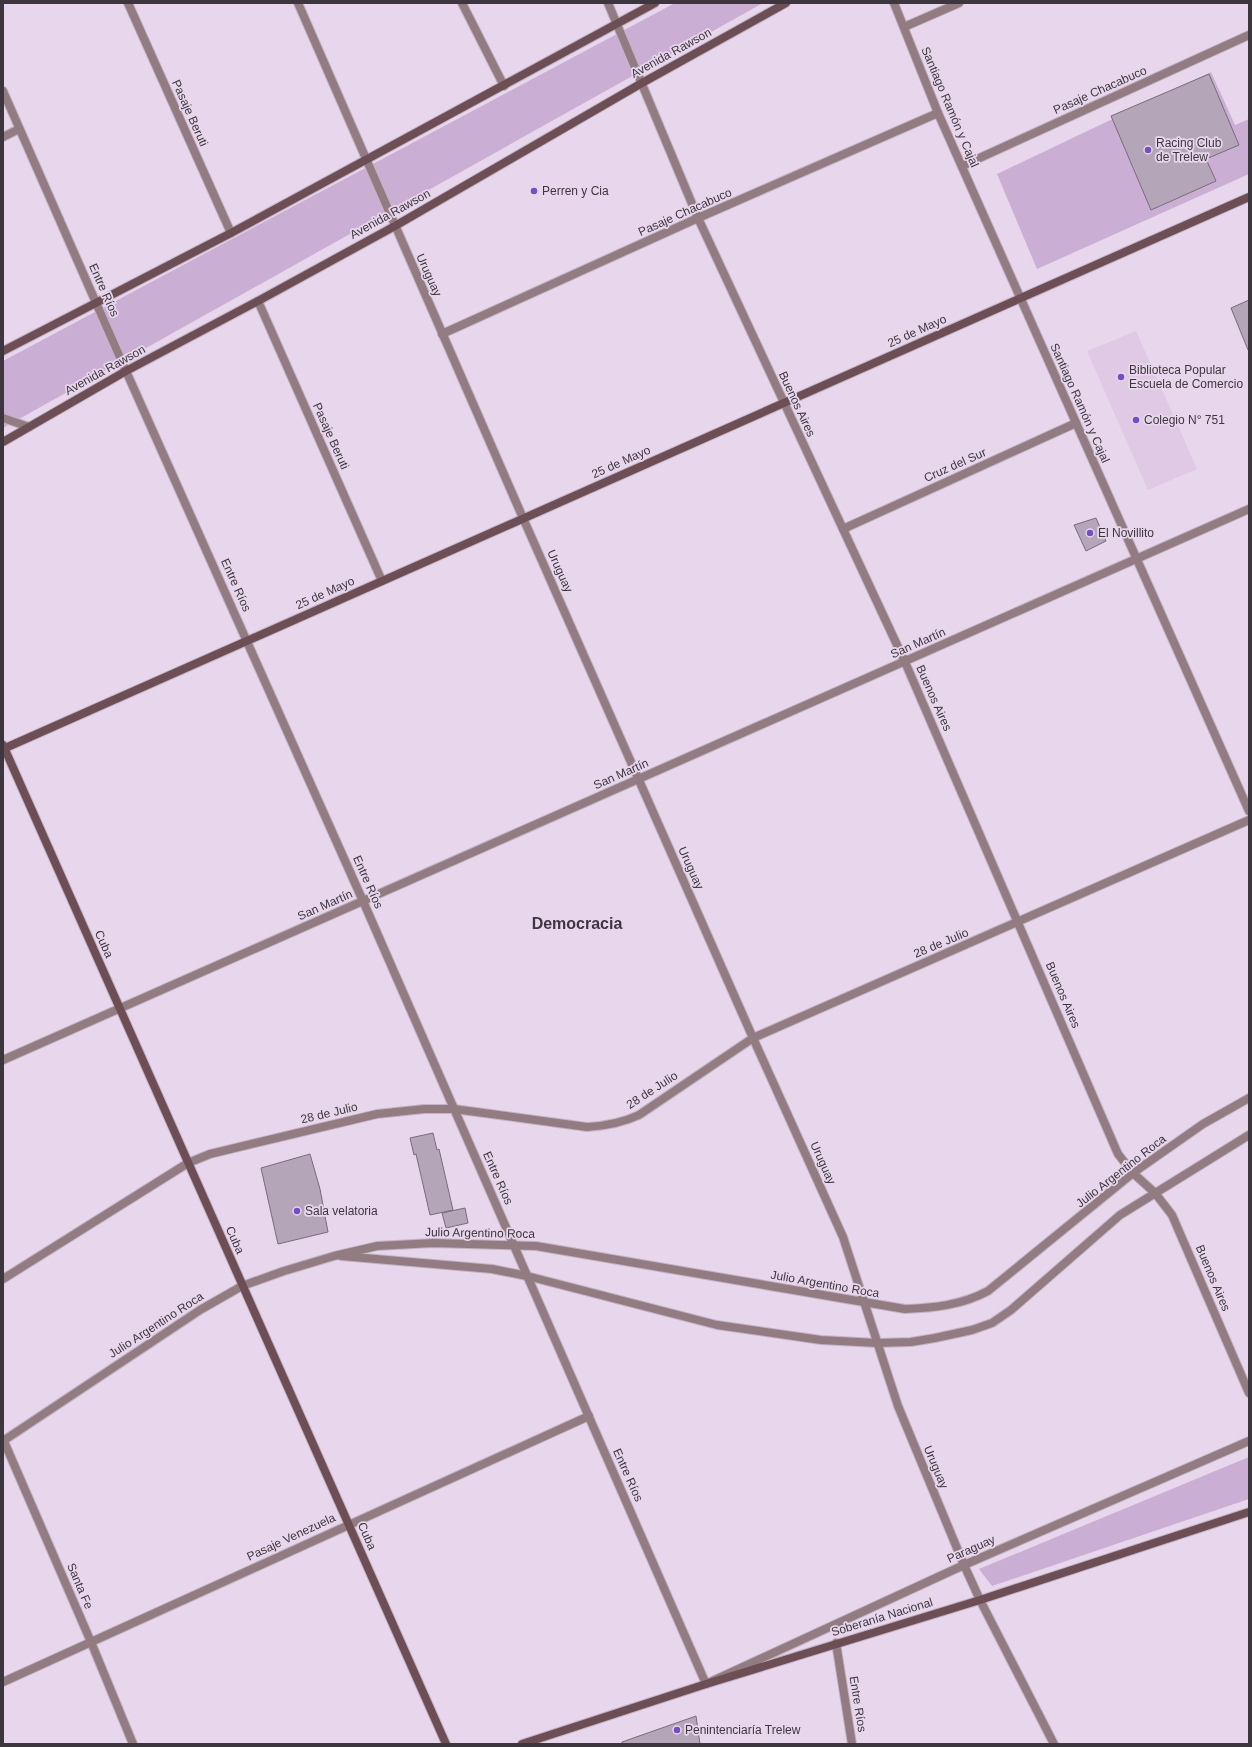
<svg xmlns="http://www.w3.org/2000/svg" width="1252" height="1747" viewBox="0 0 1252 1747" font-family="Arial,sans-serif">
<rect width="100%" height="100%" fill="#e8d7ec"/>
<path fill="#dfc9e4" d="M1136 331 1197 469 1148 490 1087 351Z"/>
<g fill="#cbaed3">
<path d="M675 3H763L3 428V361Z"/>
<path d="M1211 72 1235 125 1249 119V174L1037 269 997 174Z"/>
<path d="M1249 1457V1499L992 1586 979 1569Z"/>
</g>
<g fill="#b5a5b9" stroke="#796b7d">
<path d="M1209 74 1239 145 1206 159 1216 181 1151 210 1111 116Z"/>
<path d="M1249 300V350H1248L1231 308Z"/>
<path d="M1096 518 1106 541 1086 551 1074 525Z"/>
<path d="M433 1133 437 1150 439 1149 453 1210 430 1215 416 1154 414 1155 410 1138Z"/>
<path d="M310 1154 320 1189 328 1232 278 1244 261 1168Z"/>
<path d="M465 1208 468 1223 446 1228 442 1213Z"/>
<path d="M696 1716 700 1744H622V1742Z"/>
</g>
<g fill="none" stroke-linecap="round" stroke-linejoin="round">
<g stroke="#c2b4c6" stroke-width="10">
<g id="lane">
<path d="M258 301 382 581"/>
<path d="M3 418 29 427"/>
</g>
</g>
<g stroke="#c2b4c6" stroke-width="10">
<g id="street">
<path d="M128 3 231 233"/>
<path d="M298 3 523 518 753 1038 843 1237 898 1406 964 1565 980 1600 1054 1744"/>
<path d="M462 3 504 86"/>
<path d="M608 3 698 218 905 662 1118 1154 1133 1173 1155 1193 1172 1215 1249 1393"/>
<path d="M894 3 938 113 1249 811"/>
<path d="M904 27 959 3"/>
<path d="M3 91 126 371 363 901 706 1684 964 1565 1249 1441"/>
<path d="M3 137 19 129"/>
<path d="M962 166 1249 35"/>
<path d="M442 334 698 218 938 113"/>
<path d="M843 529 1076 423"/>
<path d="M3 1060 1249 509"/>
<path d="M341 1256 492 1269 527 1276 717 1325 821 1340 877 1343 911 1342 935 1338 972 1330 992 1323 1011 1310 1120 1215 1249 1135"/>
<path d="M3 1279 188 1163 210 1154 377 1114 424 1109H454L587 1127C606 1126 622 1123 639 1115L753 1038 1249 820"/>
<path d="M3 1439 91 1642 133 1744"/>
<path d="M3 1441 200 1310 242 1286 284 1271 334 1256 377 1246 433 1243 536 1246 905 1309C934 1308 962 1305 988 1291L1133 1173 1203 1124 1249 1098"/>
<path d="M836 1643 852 1744"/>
<path d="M3 1682 589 1416"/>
</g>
</g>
<g stroke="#c2b4c6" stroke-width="10">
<g id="secondary">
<path d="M3 351 231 233 655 3"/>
<path d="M3 442 126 371 258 301 395 226 642 83 786 3"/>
<path d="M3 745 446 1744"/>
<path d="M3 749 1249 197"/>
<path d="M522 1744 706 1684 980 1600 1249 1512"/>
</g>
</g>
<use href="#lane" stroke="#937c81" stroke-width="8"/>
<use href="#street" stroke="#937c81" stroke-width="8"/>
<use href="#secondary" stroke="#6e4e55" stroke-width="8"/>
</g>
<g fill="#754dc6" stroke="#e8d7ec" stroke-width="1.5">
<circle cx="1148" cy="150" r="4"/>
<circle cx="534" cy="191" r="4"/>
<circle cx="1121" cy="377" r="4"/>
<circle cx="1136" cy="420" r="4"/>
<circle cx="1090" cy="533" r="4"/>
<circle cx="297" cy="1211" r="4"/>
<circle cx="677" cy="1730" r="4"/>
</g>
<g text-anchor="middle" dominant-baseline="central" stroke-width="3.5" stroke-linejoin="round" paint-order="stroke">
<g font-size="12" fill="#3d363e" stroke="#e8d7ec">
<text transform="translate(671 53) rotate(-29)">Avenida Rawson</text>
<text transform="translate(1100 90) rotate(-24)">Pasaje Chacabuco</text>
<text transform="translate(950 107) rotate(67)">Santiago Ramón y Cajal</text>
<text transform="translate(190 113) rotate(66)">Pasaje Beruti</text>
<text transform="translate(685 212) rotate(-24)">Pasaje Chacabuco</text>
<text transform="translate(390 214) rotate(-29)">Avenida Rawson</text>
<text transform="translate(429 275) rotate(66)">Uruguay</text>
<text transform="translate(104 290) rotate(66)">Entre Ríos</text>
<text transform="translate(917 331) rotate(-24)">25 de Mayo</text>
<text transform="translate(105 370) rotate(-29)">Avenida Rawson</text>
<text transform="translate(1080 403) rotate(66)">Santiago Ramón y Cajal</text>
<text transform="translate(797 404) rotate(65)">Buenos Aires</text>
<text transform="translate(331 436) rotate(66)">Pasaje Beruti</text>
<text transform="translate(621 462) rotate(-24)">25 de Mayo</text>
<text transform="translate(955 465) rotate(-24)">Cruz del Sur</text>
<text transform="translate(560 571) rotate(66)">Uruguay</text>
<text transform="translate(236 585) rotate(66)">Entre Ríos</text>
<text transform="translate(325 593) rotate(-24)">25 de Mayo</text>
<text transform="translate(918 643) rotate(-24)">San Martín</text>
<text transform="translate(934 698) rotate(66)">Buenos Aires</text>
<text transform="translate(621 774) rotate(-24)">San Martín</text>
<text transform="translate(691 868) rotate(66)">Uruguay</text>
<text transform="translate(368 882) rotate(66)">Entre Ríos</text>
<text transform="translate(325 905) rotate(-24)">San Martín</text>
<text transform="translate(941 943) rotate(-23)">28 de Julio</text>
<text transform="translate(104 944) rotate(66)">Cuba</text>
<text transform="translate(1063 995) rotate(67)">Buenos Aires</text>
<text transform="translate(652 1090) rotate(-33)">28 de Julio</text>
<text transform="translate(329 1113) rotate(-13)">28 de Julio</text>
<text transform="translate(823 1163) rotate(66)">Uruguay</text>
<text transform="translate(1121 1171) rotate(-38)">Julio Argentino Roca</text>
<text transform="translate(498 1178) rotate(66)">Entre Ríos</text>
<text transform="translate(480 1233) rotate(1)">Julio Argentino Roca</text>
<text transform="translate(235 1240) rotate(66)">Cuba</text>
<text transform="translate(1213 1278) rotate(67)">Buenos Aires</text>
<text transform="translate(825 1284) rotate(10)">Julio Argentino Roca</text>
<text transform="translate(156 1325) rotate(-33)">Julio Argentino Roca</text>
<text transform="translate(936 1467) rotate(67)">Uruguay</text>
<text transform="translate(628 1475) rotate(66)">Entre Ríos</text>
<text transform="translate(367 1536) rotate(66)">Cuba</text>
<text transform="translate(291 1537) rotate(-25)">Pasaje Venezuela</text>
<text transform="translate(971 1549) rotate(-24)">Paraguay</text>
<text transform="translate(80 1586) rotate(67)">Santa Fe</text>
<text transform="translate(882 1617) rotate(-17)">Soberanía Nacional</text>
<text transform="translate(858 1704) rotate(81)">Entre Ríos</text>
</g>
<g font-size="12" fill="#3d363e" stroke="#e8d7ec" text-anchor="start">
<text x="1156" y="143">Racing Club<tspan x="1156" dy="14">de Trelew</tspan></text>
<text x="542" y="191">Perren y Cia</text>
<text x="1129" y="370">Biblioteca Popular<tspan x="1129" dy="14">Escuela de Comercio</tspan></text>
<text x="1144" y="420">Colegio N° 751</text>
<text x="1098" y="533">El Novillito</text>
<text x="305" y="1211">Sala velatoria</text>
<text x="685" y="1730">Penintenciaría Trelew</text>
</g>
<g font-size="16" font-weight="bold" fill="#3d363e" stroke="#e8d7ec">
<text x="577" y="923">Democracia</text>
</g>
</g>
<rect width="1252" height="1747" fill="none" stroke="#3d363e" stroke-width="8"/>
</svg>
